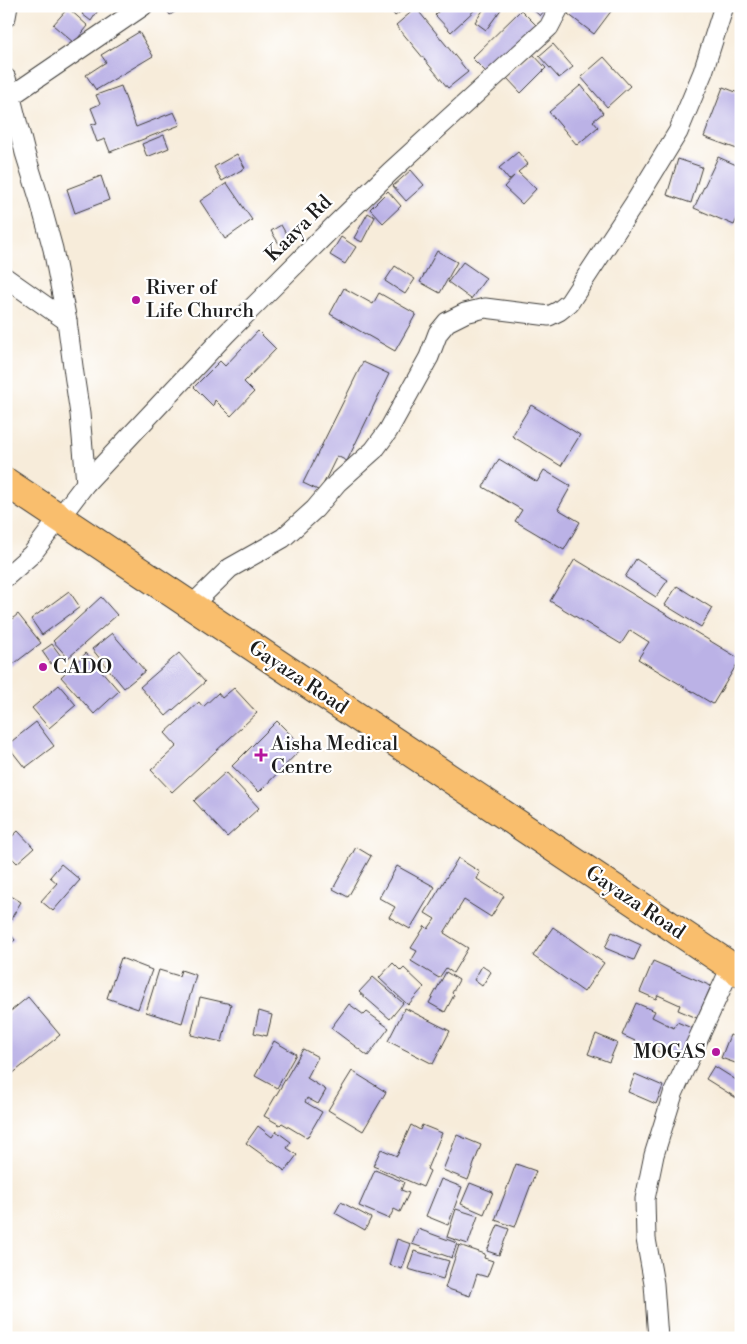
<svg xmlns="http://www.w3.org/2000/svg" width="747" height="1344" viewBox="0 0 747 1344" font-family="'Libre Bodoni',serif">
<rect width="100%" height="100%" fill="#fff"/>
<filter id="ink" filterUnits="userSpaceOnUse"><feTurbulence type="fractalNoise" baseFrequency=".02" numOctaves="2"/><feDisplacementMap in="SourceGraphic" scale="10" xChannelSelector="R" yChannelSelector="G"/><feConvolveMatrix kernelMatrix="1 2 1 2 8 2 1 2 1" color-interpolation-filters="sRGB"/></filter>
<filter id="wash" filterUnits="userSpaceOnUse"><feTurbulence type="fractalNoise" baseFrequency=".0096" numOctaves="4" result="noise"/><feDisplacementMap in="SourceGraphic" scale="20" xChannelSelector="R" yChannelSelector="G"/><feGaussianBlur stdDeviation="1.12" result="paint"/><feColorMatrix in="noise" values="0 0 0 0 0 0 0 0 0 0 0 0 0 0 0 0 0 1.4 0 .05"/><feComposite in="paint" operator="in"/></filter>
<g filter="url(#wash)">
<rect width="100%" height="100%" fill="#f7ecda"/>
<g id="blocks">
<g fill="#bbb2e6">
<path d="M87 6H101L91 21 82 14Z"/>
<path d="M164 6H180L181 8 170 15Z"/>
<path d="M388 6H408L395 16Z"/>
<path d="M444 6H479L451 32 435 15Z"/>
<path d="M486 6H500L502 8 486 30 475 22Z"/>
<path d="M529 6H548L540 16Z"/>
<path d="M573 6H615L594 34 568 14Z"/>
<path d="M68 8 88 26 74 43 53 25Z"/>
<path d="M416 8 468 72 448 88 396 25Z"/>
<path d="M521 10 538 27 490 76 472 58Z"/>
<path d="M139 32 153 56 96 90 86 75 106 62 101 55Z"/>
<path d="M553 44 573 67 559 78 539 56Z"/>
<path d="M532 53 546 68 521 93 507 78Z"/>
<path d="M604 57 630 86 607 107 581 77Z"/>
<path d="M581 85 603 113 593 121 598 127 577 145 549 112Z"/>
<path d="M121 86 136 127 174 112 180 125 110 152 105 139 97 142 91 125 97 123 91 108 100 104 96 95Z"/>
<path d="M723 87 741 94V138L737 149 704 137Z"/>
<path d="M164 135 169 148 147 157 142 144Z"/>
<path d="M518 152 528 164 518 172 536 189 522 204 504 187 514 176 509 180 499 168Z"/>
<path d="M237 154 245 168 222 181 214 167Z"/>
<path d="M718 157 741 167V210L734 225 694 208Z"/>
<path d="M678 159 702 167 691 203 667 195Z"/>
<path d="M411 170 424 185 406 201 393 186Z"/>
<path d="M101 176 109 200 75 213 67 189Z"/>
<path d="M227 183 252 220 225 239 200 201Z"/>
<path d="M388 191 401 206 383 223 370 209Z"/>
<path d="M368 213 375 217 362 242 354 238Z"/>
<path d="M281 225 292 244 283 250 271 231Z"/>
<path d="M341 237 356 247 345 264 330 255Z"/>
<path d="M437 251 457 262 440 293 420 282Z"/>
<path d="M463 262 486 278 471 299 448 282Z"/>
<path d="M395 266 415 279 405 294 385 281Z"/>
<path d="M344 288 373 304 379 293 416 314 395 351 330 314Z"/>
<path d="M258 331 276 349 244 382 254 392 231 416 215 400 213 406 194 387 220 361 225 366Z"/>
<path d="M363 362 389 374 347 461 337 456 320 491 303 483Z"/>
<path d="M531 405 580 435 561 466 512 436Z"/>
<path d="M499 459 537 482 544 470 571 486 558 509 580 522 564 550 515 521 522 510 483 487Z"/>
<path d="M575 559 740 659 713 704 638 659 649 642 630 630 621 644 550 601Z"/>
<path d="M636 559 668 580 656 597 625 577Z"/>
<path d="M677 586 712 608 701 627 665 605Z"/>
<path d="M69 591 80 607 42 635 31 619Z"/>
<path d="M101 597 117 615 68 658 53 641Z"/>
<path d="M18 614 41 643 11 666 6 660V624Z"/>
<path d="M112 633 145 671 124 688 92 649Z"/>
<path d="M52 644 61 656 51 664 42 651Z"/>
<path d="M86 653 119 691 94 714 61 677Z"/>
<path d="M179 653 205 682 166 716 140 687Z"/>
<path d="M59 685 76 705 49 728 32 708Z"/>
<path d="M234 688 257 713 172 792 151 770 177 746 165 733 199 702 203 707 218 693 222 698Z"/>
<path d="M277 721 303 747 259 792 232 766Z"/>
<path d="M36 722 54 746 25 768 7 745Z"/>
<path d="M226 772 259 808 227 837 194 801Z"/>
<path d="M18 831 34 848 17 863 6 852V842Z"/>
<path d="M356 847 371 856 348 897 333 889Z"/>
<path d="M458 858 480 872 477 879 504 896 491 917 464 900 444 933 468 948 453 973 446 968 439 978 411 961 417 951 411 948 425 926 428 929 435 919 425 913Z"/>
<path d="M61 864 80 880 53 911 41 901 57 883 50 877Z"/>
<path d="M397 866 435 887 410 929 389 917 395 907 379 898Z"/>
<path d="M6 893 21 902 8 924 6 923Z"/>
<path d="M553 927 604 963 584 992 533 956Z"/>
<path d="M6 929 15 940 6 947Z"/>
<path d="M612 932 641 945 634 960 605 948Z"/>
<path d="M121 958 152 970 138 1009 107 998Z"/>
<path d="M653 961 711 986 697 1018 678 1010 680 1005 658 995 656 999 640 992Z"/>
<path d="M393 963 401 971 404 968 424 987 408 1005 379 978Z"/>
<path d="M482 966 491 972 482 986 474 980Z"/>
<path d="M159 970 179 976 181 970 196 975 182 1023 146 1012Z"/>
<path d="M446 972 459 980 452 993 454 995 445 1012 429 1003Z"/>
<path d="M373 977 403 1003 390 1019 359 992Z"/>
<path d="M28 997 60 1035 6 1079V1015Z"/>
<path d="M200 997 231 1004 222 1042 191 1035Z"/>
<path d="M636 1003 655 1011 652 1017 674 1028 677 1022 694 1029 679 1061 622 1035Z"/>
<path d="M349 1004 364 1015 367 1012 389 1028 368 1056 331 1028Z"/>
<path d="M405 1008 450 1031 433 1064 388 1041Z"/>
<path d="M259 1011 272 1015 267 1036 254 1033Z"/>
<path d="M596 1034 617 1043 609 1062 588 1054Z"/>
<path d="M730 1035 741 1039V1065L721 1058Z"/>
<path d="M274 1041 296 1054 277 1088 255 1076Z"/>
<path d="M303 1049 318 1057 307 1078 326 1090 318 1104 307 1098 305 1102 322 1112 307 1138 282 1123 280 1125 264 1116Z"/>
<path d="M714 1066 741 1083V1094L738 1099 706 1079Z"/>
<path d="M352 1071 386 1092 363 1131 328 1110Z"/>
<path d="M635 1074 663 1086 656 1104 628 1092Z"/>
<path d="M411 1125 420 1130 422 1125 442 1133 427 1169 430 1171 423 1187 373 1166 381 1149 397 1156Z"/>
<path d="M258 1126 272 1137 276 1131 291 1142 287 1148 297 1155 285 1171 246 1143Z"/>
<path d="M457 1135 481 1145 468 1180 443 1170Z"/>
<path d="M516 1164 536 1171 515 1227 495 1220Z"/>
<path d="M375 1170 404 1182 401 1190 409 1193 400 1212 394 1209 389 1219 359 1206Z"/>
<path d="M441 1179 462 1187 448 1225 426 1216Z"/>
<path d="M470 1183 493 1192 484 1214 461 1204Z"/>
<path d="M341 1202 371 1218 365 1230 335 1213Z"/>
<path d="M456 1209 478 1216 468 1244 447 1237Z"/>
<path d="M498 1225 509 1229 499 1255 487 1251Z"/>
<path d="M418 1229 457 1243 452 1258 412 1244Z"/>
<path d="M397 1239 411 1244 402 1269 389 1265Z"/>
<path d="M459 1245 485 1254 484 1258 493 1261 487 1277 477 1274 470 1296 445 1288Z"/>
<path d="M414 1251 449 1261 443 1279 408 1269Z"/>
</g>
</g>
</g>
<g filter="url(#ink)">
<use href="#blocks" fill-opacity="0" stroke="#3d3b38" stroke-width="1"/>
<g fill="none" stroke-linecap="round" stroke-linejoin="round">
<g stroke="#3d3b38" stroke-width="21">
<g id="street">
<path d="M6 17 8 6"/>
<path d="M6 78 25 153 39 198 53 249 67 321 74 374 80 414 86 483"/>
<path d="M11 96 143 6"/>
<path d="M6 278 67 321"/>
<path d="M6 577 32 554 86 483 226 334 334 226 390 172 549 27 560 6"/>
<path d="M191 606 230 568 283 538 315 509 337 483 374 450 388 431 429 357 438 333 447 322 465 313 485 308 549 316 559 311 569 303 634 204 678 132 703 72 724 6"/>
<path d="M658 1338 654 1284 646 1239 645 1199 654 1155 673 1094 731 967"/>
</g>
</g>
<g stroke="#3d3b38" stroke-width="30">
<path id="primary" d="M6 482 741 973"/>
</g>
<use href="#street" stroke="#fff" stroke-width="19"/>
<use href="#primary" stroke="#f9be6d" stroke-width="28"/>
</g>
</g>
<g fill="#b5179e" stroke="#fff" stroke-width="2">
<circle cx="136" cy="300" r="5"/>
<circle cx="43" cy="667" r="5"/>
<path d="M258.5 747.5h5v5h5v5h-5v5h-5v-5h-5v-5h5z"/>
<circle cx="716" cy="1052" r="5"/>
</g>
<g text-anchor="middle" dominant-baseline="central" stroke-width="4.5" stroke-linejoin="round" paint-order="stroke">
<g font-size="20" fill="#1c1c1c" stroke="#fff">
<text transform="translate(299 229) rotate(-45)">Kaaya Rd</text>
<text transform="translate(298 678) rotate(34)">Gayaza Road</text>
<text transform="translate(635 903) rotate(34)">Gayaza Road</text>
</g>
<g font-size="20" fill="#1c1c1c" stroke="#fff" text-anchor="start">
<text x="146" y="288">River of<tspan x="146" dy="23">Life Church</tspan></text>
<text x="53" y="667">CADO</text>
<text x="271" y="744">Aisha Medical<tspan x="271" dy="23">Centre</tspan></text>
<text x="706" y="1052" text-anchor="end">MOGAS</text>
</g>
</g>
<rect width="747" height="1344" fill="none" stroke="#fff" stroke-width="25"/>
</svg>
